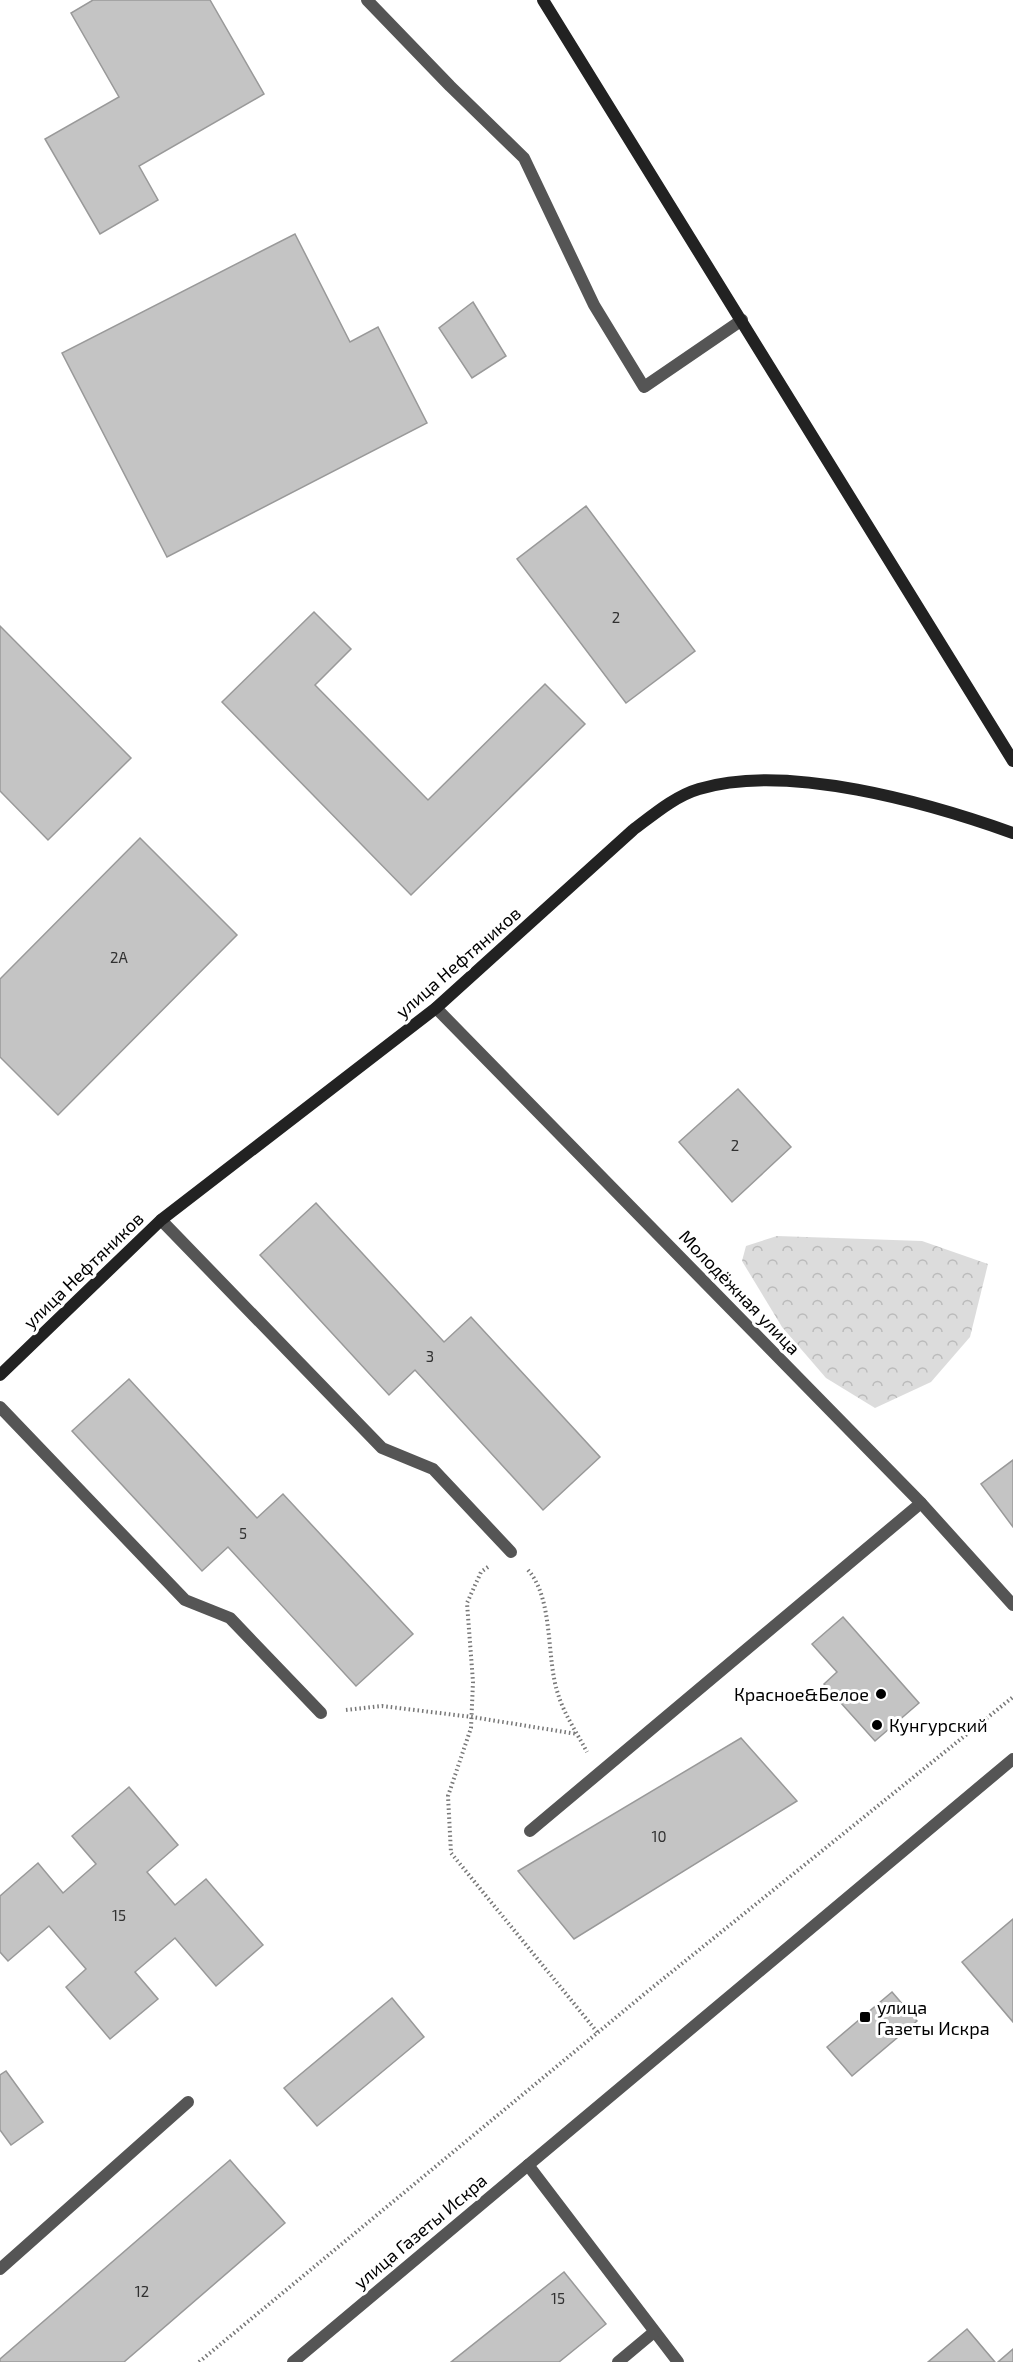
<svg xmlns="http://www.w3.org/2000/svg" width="1013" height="2362" viewBox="0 0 1013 2362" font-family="'Exo 2',sans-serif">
<defs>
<pattern id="forest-crowns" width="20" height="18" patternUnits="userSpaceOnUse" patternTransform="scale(1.5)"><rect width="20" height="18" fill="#dcdcdc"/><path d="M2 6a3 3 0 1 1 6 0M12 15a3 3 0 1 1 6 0" fill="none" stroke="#bbb"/></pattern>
</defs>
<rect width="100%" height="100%" fill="#fff"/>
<path fill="url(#forest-crowns)" d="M777 1236 922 1241 988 1264 970 1337 931 1382 875 1408 826 1378 782 1327 742 1261 746 1246Z"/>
<g fill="#c4c4c4" stroke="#999" stroke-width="1.5">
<path d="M93 0H210L264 94 139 166 158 200 100 234 45 139 119 97 71 13Z"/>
<path d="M295 234 350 342 378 327 427 423 167 557 62 353Z"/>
<path d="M473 302 506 356 472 378 439 328Z"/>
<path d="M586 506 695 651 626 703 517 559Z"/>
<path d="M314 612 351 649 315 685 428 800 545 684 585 724 411 895 222 702Z"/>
<path d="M0 626 131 758 48 840 0 791Z"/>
<path d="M140 838 237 935 58 1115 0 1057V979Z"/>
<path d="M738 1089 791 1147 732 1202 679 1142Z"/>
<path d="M316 1203 444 1342 471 1317 600 1457 543 1510 415 1370 389 1395 260 1255Z"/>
<path d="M129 1379 257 1518 283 1494 413 1634 356 1686 228 1547 202 1571 72 1431Z"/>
<path d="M1013 1460V1527L981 1484Z"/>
<path d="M843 1617 919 1703 875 1741 824 1684 837 1672 812 1644Z"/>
<path d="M741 1738 797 1801 574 1939 518 1871Z"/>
<path d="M129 1787 178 1845 147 1872 175 1905 206 1879 263 1945 216 1986 175 1938 135 1972 158 1999 110 2039 66 1987 86 1969 49 1926 8 1961 0 1952V1896L38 1863 63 1893 96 1864 72 1836Z"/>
<path d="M1013 1919V2022L962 1962Z"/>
<path d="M892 1992 917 2021 852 2076 827 2047Z"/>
<path d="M392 1998 424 2037 317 2126 284 2088Z"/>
<path d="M6 2071 43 2122 11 2145 0 2130V2075Z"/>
<path d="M230 2160 285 2223 124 2362H0V2359Z"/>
<path d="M564 2272 606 2324 559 2362H451Z"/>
<path d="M967 2329 995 2362H928Z"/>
<path d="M1013 2349V2362H998Z"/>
</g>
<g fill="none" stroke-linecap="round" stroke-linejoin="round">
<g stroke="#777" stroke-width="4" stroke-dasharray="1.5 3" stroke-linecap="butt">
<path d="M488 1567 481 1572 467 1603 473 1682 471 1728 448 1796 451 1853 598 2033"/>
<path d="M528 1570C554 1599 546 1659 558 1694 564 1714 577 1733 587 1752"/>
<path d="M346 1710 382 1706 472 1717 577 1734"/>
<path d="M199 2362 648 1991 1013 1697"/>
</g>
<g stroke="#555" stroke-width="12">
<path d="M367 0 450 86 524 158 594 305 644 387 742 320"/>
<path d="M161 1220 382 1448 433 1469 511 1552"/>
<path d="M0 1407 185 1600 230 1618 321 1713"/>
<path d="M530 1831 921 1503"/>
<path d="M528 2165 678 2362"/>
<path d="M0 2269 188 2102"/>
<path d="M618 2362 654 2332"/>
</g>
<g stroke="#555" stroke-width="12">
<path d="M436 1008 921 1503 1013 1605"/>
<path d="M293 2362 1013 1759"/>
</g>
<g stroke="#222" stroke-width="12">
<path d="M543 0 1013 761"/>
<path d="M0 1375 161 1220 436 1008 633 830C653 815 675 796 699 789 786 762 929 803 1013 833"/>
</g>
</g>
<g fill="#000" stroke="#fff" stroke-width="2">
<circle cx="881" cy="1694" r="6"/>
<circle cx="877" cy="1725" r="6"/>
<rect x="859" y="2011" width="12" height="12" rx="3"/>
</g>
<g text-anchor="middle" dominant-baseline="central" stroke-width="6" stroke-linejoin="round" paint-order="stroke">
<g font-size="15" fill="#313131">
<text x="616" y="617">2</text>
<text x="119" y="957">2А</text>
<text x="735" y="1145">2</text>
<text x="430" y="1356">3</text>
<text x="243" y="1533">5</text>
<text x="659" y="1836">10</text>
<text x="119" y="1915">15</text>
<text x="142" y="2291">12</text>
<text x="558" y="2298">15</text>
</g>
<g font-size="18" fill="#000" stroke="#fff">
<text transform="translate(458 962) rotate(-41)">улица Нефтяников</text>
<text transform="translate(83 1270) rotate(-44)">улица Нефтяников</text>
<text transform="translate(740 1292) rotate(46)">Молодёжная улица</text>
<text transform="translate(420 2231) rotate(-40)">улица Газеты Искра</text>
</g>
<g font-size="18" fill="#000" stroke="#fff" text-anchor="start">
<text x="869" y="1694" text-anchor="end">Красное&amp;Белое</text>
<text x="889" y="1725">Кунгурский</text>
<text x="877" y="2007">улица<tspan x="877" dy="21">Газеты Искра</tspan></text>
</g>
</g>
</svg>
